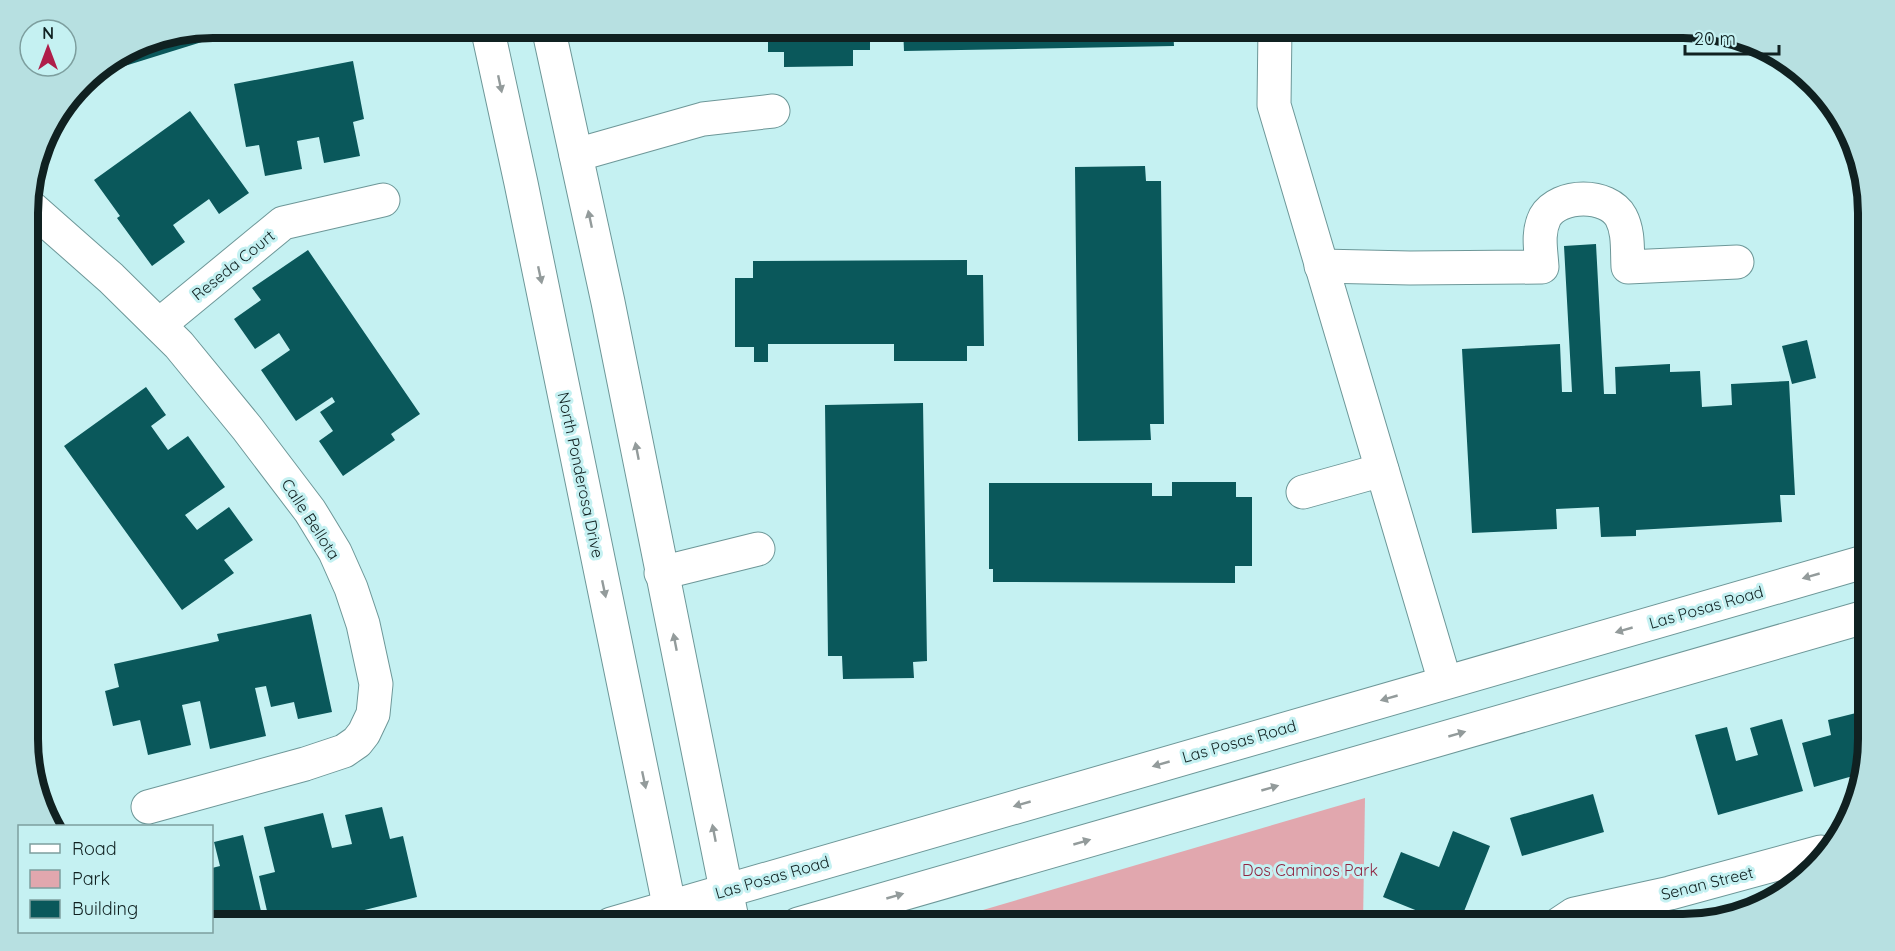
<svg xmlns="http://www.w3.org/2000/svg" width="1895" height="951" viewBox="0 0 1895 951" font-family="Quicksand,sans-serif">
<rect width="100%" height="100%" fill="#c5f1f2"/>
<path fill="#e1a7ae" d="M1365 798 1363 924H935Z"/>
<g fill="#0a585b">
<path d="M213 27H233L234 32 99 74 97 69 142 41Z"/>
<path d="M768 27H870V50H853V66L784 67V52H768Z"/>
<path d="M903 27H1173L1174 46 904 51Z"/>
<path d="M353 61 364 119 353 122 360 156 324 163 319 137 297 141 302 169 265 176 259 145 246 147 234 84Z"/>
<path d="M190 111 249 193 219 214 209 199 173 225 185 242 152 266 117 218 120 216 94 180Z"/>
<path d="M1145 166 1146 181H1161L1164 424H1150L1151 440 1078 441 1075 167Z"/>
<path d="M1596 244 1604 394H1616L1615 367 1670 364V372L1700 371 1702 407 1732 405 1731 384 1789 381 1795 495H1780L1782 522 1636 530V536L1601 537 1599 507 1556 509 1557 529 1472 533 1462 349 1560 344 1562 392H1572L1564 246Z"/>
<path d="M308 250 420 414 391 434 395 440 343 476 319 441 333 431 320 412 335 402 332 397 296 421 261 370 290 350 279 333 255 349 234 319 261 300 252 288Z"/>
<path d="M967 260V275H983L984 346H967V361H894V344H768V362H754V347H735V278H753V261Z"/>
<path d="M28 321 33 322 29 361H28Z"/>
<path d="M1807 340 1816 378 1792 384 1782 346Z"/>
<path d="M146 387 166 415 151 426 168 450 188 436 225 487 185 515 197 530 229 507 253 540 224 560 234 573 182 610 64 446Z"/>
<path d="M923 403 927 661 913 662 914 678 843 679 842 656H828L825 405Z"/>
<path d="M1172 482H1236V497H1252V566H1235V583L993 582V569H989V483H1152V496H1172Z"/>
<path d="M311 614 332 712 298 719 294 702 271 707 266 686 255 688 266 736 210 749 200 701 182 705 191 745 148 755 140 720 113 726 105 691 119 687 114 664 219 641 217 634Z"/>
<path d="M1868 710V739L1860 774 1814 787 1802 743 1831 735 1828 720Z"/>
<path d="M1782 719 1803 791 1718 815 1695 735 1727 727 1736 761 1758 755 1750 728Z"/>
<path d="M1593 794 1604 832 1522 856 1510 818Z"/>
<path d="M382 807 390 839 403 836 417 897 308 924H270L259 876 275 872 264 827 323 813 332 848 352 844 345 815Z"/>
<path d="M1453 831 1490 846 1459 924H1450L1383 897 1401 852 1439 867Z"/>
<path d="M243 835 264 924H212V868L220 866 214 842Z"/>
</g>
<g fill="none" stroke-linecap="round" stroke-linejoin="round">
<g stroke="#6d9798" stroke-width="35">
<g id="minor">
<path d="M487 27 521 183 673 924"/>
<path d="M548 27 608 302 733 924"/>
<path d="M1275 27 1274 105 1445 682"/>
<path d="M576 155 703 119 773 111"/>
<path d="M27 204 111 278 179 345 247 428 310 511 335 552 351 588 363 624 376 684 373 714 364 733 357 742 344 751 305 764 148 807"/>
<path d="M1321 266 1410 268 1542 267C1541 250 1537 233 1545 217 1559 193 1608 193 1621 217 1629 232 1627 250 1628 267L1737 262"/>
<path d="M159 325 283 223 383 200"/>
<path d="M1303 492 1382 470"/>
<path d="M661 573 758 549"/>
<path d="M1559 924 1574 914 1670 893 1821 852"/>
</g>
</g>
<g stroke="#6d9798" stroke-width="35">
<g id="major">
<path d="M611 924 1867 561"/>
<path d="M798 924 1868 616"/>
</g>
</g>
<use href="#minor" stroke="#fff" stroke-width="33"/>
<use href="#major" stroke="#fff" stroke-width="33"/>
</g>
<defs><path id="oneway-solid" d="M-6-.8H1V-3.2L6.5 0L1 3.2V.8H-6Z" transform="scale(1.5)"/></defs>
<g fill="#939b9b">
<use href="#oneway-solid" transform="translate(500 84) rotate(78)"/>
<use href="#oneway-solid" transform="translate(590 219) rotate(-102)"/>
<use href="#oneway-solid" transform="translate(540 275) rotate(78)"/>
<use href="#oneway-solid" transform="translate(637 451) rotate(-101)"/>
<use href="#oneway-solid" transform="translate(1811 576) rotate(164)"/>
<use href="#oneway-solid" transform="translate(604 589) rotate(78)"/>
<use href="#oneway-solid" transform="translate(1624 630) rotate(164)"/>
<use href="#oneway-solid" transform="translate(675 642) rotate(-101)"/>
<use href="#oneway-solid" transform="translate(1389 698) rotate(164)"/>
<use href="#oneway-solid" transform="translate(1457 734) rotate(-16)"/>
<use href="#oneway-solid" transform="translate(1161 764) rotate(164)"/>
<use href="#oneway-solid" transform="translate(644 780) rotate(78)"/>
<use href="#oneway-solid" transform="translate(1270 788) rotate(-16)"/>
<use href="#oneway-solid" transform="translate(1022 804) rotate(164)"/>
<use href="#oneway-solid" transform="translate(714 833) rotate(-101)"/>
<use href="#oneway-solid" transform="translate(1082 842) rotate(-16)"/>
<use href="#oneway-solid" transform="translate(895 896) rotate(-16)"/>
</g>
<g text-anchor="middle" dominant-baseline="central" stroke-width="6" stroke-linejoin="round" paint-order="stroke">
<g font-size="16" fill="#102121" stroke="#c5f1f2">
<text transform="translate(233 265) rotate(-39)">Reseda Court</text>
<text transform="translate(581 475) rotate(78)">North Ponderosa Drive</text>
<text transform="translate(311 519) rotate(57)">Calle Bellota</text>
<text transform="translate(1706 607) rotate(-16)">Las Posas Road</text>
<text transform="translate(1239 741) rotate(-16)">Las Posas Road</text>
<text transform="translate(772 877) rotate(-16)">Las Posas Road</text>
<text transform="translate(1707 883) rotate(-14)">Senan Street</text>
</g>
<g font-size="16" fill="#912541" stroke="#c5f1f2">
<text x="1310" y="870">Dos Caminos Park</text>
</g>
</g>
<path d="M0 0H1895V951H0ZM213 38H1683A175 175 0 0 1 1858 213V739A175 175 0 0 1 1683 914H213A175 175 0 0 1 38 739V213A175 175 0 0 1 213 38Z" fill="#b7e0e1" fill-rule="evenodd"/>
<path fill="none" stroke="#102121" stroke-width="8" d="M213 38H1683A175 175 0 0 1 1858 213V739A175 175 0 0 1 1683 914H213A175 175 0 0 1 38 739V213A175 175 0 0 1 213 38Z"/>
<rect x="18" y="825" width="195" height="108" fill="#c5f1f2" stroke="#7d9e9e" stroke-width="1.5"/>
<rect x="30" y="844" width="30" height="9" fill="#ffffff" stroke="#7d9e9e" stroke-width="1.5"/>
<text x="72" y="855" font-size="18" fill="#102121">Road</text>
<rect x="30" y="870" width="30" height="18" fill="#e1a7ae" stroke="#7d9e9e" stroke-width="1.5"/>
<text x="72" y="885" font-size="18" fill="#102121">Park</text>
<rect x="30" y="900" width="30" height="18" fill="#0a585b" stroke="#7d9e9e" stroke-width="1.5"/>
<text x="72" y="915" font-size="18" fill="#102121">Building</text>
<g transform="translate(48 48)"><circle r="28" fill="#c5f1f2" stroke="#7d9e9e" stroke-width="1.5"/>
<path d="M0-4.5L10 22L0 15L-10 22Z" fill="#af1d49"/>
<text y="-9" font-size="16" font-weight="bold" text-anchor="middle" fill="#102121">N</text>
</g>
<path d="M1685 45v9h94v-9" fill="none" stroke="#102121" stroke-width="3"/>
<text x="1694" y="45" font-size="18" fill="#102121" stroke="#c5f1f2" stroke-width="4.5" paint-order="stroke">20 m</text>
</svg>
